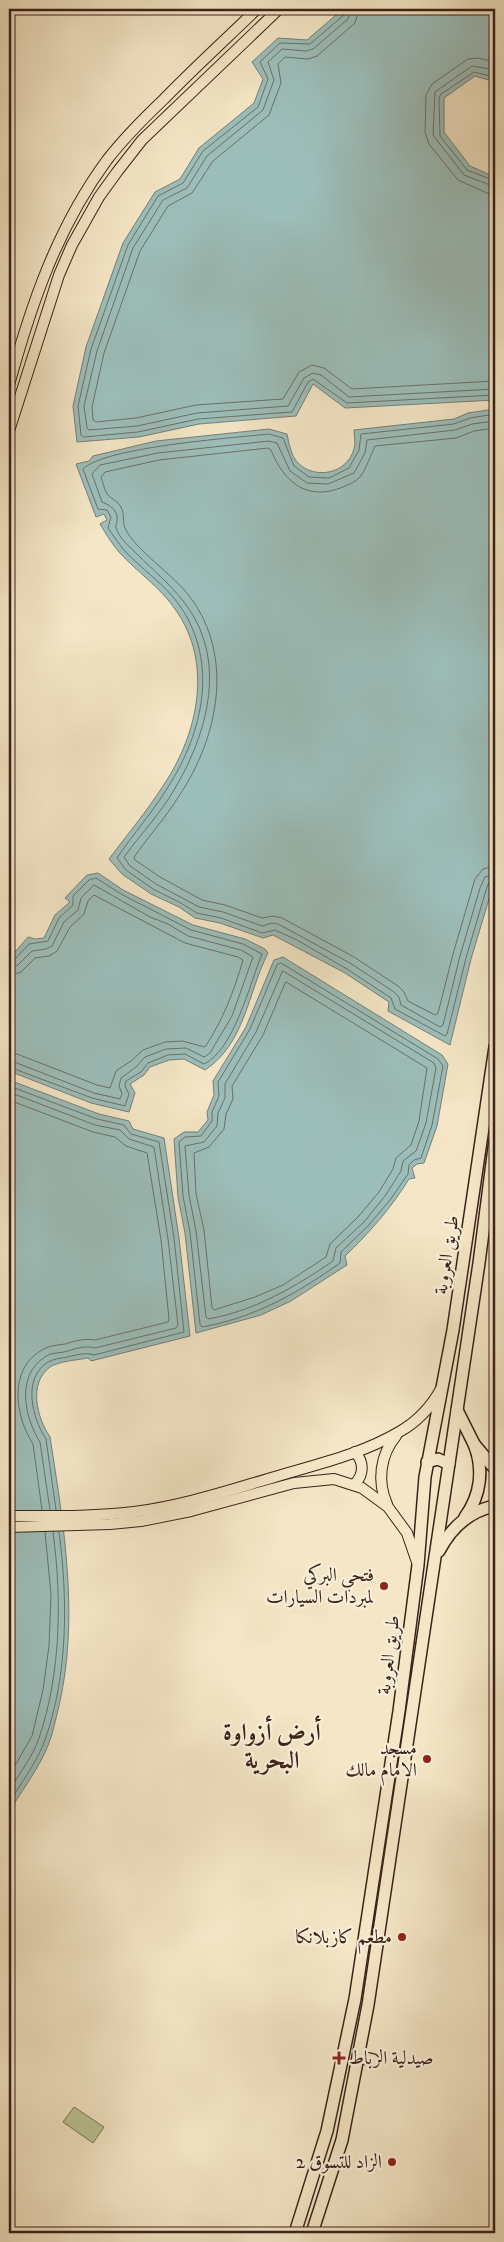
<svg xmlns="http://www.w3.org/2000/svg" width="504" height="2242" viewBox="0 0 504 2242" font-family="'IM FELL DW Pica',Amiri,serif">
<rect width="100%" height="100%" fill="#f4e6c6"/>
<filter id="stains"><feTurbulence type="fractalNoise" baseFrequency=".004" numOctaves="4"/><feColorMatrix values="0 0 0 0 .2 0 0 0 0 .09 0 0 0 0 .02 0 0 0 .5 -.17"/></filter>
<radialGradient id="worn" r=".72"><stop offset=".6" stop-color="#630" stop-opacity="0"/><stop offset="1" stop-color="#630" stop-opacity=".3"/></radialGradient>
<path fill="#bcc494" stroke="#7c7256" d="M74 2107 104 2127 93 2143 63 2122Z"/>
<g fill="#9cbeba" stroke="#767f79">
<path d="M343 9H495V82L475 76 444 98V132L470 166 495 177V400L345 408 313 384 296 416 199 424 139 437 77 442 73 406 86 347 123 243 155 192 180 179 199 148 254 103 263 79 252 62 278 38 307 40Z"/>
<path d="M495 409V879L471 959 450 1045 388 1011 389 1002 345 973 273 935 263 938 220 923 195 918 179 907 151 894 122 874 109 859C127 835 147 811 163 786 198 734 214 663 175 609 160 587 137 572 119 552 112 544 106 534 100 524L107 520 104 514 96 517 76 464 89 461 93 456 156 441 269 429 287 434C289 443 291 456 298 463 315 480 347 474 354 449 356 444 354 436 354 430L454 419 468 413Z"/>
<path d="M98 873 123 890 193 925 245 939 265 949 268 953C248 992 245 1044 205 1070L184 1059 169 1060 150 1067 144 1075 130 1084 135 1093 129 1112 91 1103 9 1071V959L28 937 35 939 44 938 55 915 70 902 65 898 87 875Z"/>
<path d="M283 957 442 1055 448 1064 437 1126 424 1163 417 1164 412 1168 415 1178 409 1179C391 1208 370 1232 345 1256L347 1265 291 1301 261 1315 196 1333 185 1233 178 1197 174 1139 184 1132H198L208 1120 207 1112 214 1095 213 1081 246 1027 274 960Z"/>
<path d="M9 1080 99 1114 129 1121 133 1129 164 1138 179 1238 190 1336 91 1361 88 1358C78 1360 59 1361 50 1367 28 1383 37 1418 50 1437 64 1527 80 1620 58 1710 55 1721 53 1733 49 1743 40 1767 22 1790 9 1812Z"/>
</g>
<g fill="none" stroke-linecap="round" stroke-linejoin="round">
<g stroke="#6c7069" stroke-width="1">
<path d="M346 9 344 15 310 44 280 43 260 62 268 79 258 107 203 151 183 183 158 196 128 245 91 349 78 406 81 435 84 437 138 432 198 419 292 412 308 382 313 379 347 403 495 395"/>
<path d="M352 9 348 19 313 49 306 51 282 49 268 62 274 80 263 110 207 156 187 188 163 200 133 248 97 351 84 406 87 428 89 430 137 426 197 413 288 406 304 378 313 373 321 375 349 397 495 389"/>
<path d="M359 9 355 23 317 56 308 59 285 57 278 64 281 83 269 115 213 161 192 193 168 206 140 251 104 353 92 407 93 420 96 422 136 418 196 405 283 399 299 372 312 365 324 368 352 389 495 381"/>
<path d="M495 62 478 58 468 59 432 84 426 95 425 132 429 144 458 180 487 193 495 195"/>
<path d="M495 70 472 66 435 92 433 135 464 175 495 187"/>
<path d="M495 77 474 72 441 94 439 98 440 136 467 170 495 181"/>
<path d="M495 414 470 418 454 424 361 434 359 450 349 468 329 478 309 477 294 466 283 438 269 434C232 438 105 447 83 469L98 509 107 510 111 517 108 528C113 535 118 543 124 550 141 569 165 584 180 606 219 663 203 732 168 787 153 812 133 834 117 858L126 870 153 889 181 903 197 913 221 918 262 933 275 930 297 940 347 969 391 998 395 1009 445 1036 447 1034 466 958 486 890 489 882 495 880"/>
<path d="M495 421 472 424 455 430 367 440 365 453 354 473 328 484 307 483 290 471 277 443 269 441 158 453 100 465 92 474 102 502C110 505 119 511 117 521 117 524 115 525 116 528 119 538 131 548 138 555 153 570 170 584 183 601 229 658 208 733 174 790 160 814 140 835 124 857L130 866 156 884 199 907 223 912 262 926 272 923 278 924 350 963 394 992 399 997 401 1005 440 1027 443 1025 460 956 480 888 485 877 495 874"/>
<path d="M495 428 474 431 456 438 375 446C370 456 367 468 360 477 356 482 349 484 343 487 307 502 284 482 271 450L268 448 159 460 105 472 101 477C103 482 104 489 107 494 111 499 118 501 121 507 125 514 122 522 125 528 135 550 174 575 190 597 235 657 218 738 179 796 166 817 149 836 134 857L135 860 160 877 202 900 225 905 262 918 273 916 282 918 354 957 398 986 404 992 408 1001 435 1015 438 1013 453 954 475 879 483 869 495 866"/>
<path d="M9 962 14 960 29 944 48 941 59 918 73 905V896L89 880 96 878 121 894 191 930 243 944 262 954C250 983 234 1050 204 1064L185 1054 168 1055 148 1063 141 1072 126 1081 125 1086 129 1094 125 1106 92 1098 9 1067"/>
<path d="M281 963 438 1059 443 1066 432 1125 421 1158 414 1160 409 1165 408 1174 390 1200 368 1226 341 1252 340 1263C298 1293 254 1318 202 1327L200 1324 190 1232 183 1196 179 1142 185 1137 201 1136 212 1121V1112L219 1096 218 1082 250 1029 277 965Z"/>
<path d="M9 968 18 965 32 951 46 949 52 946 64 922 78 910 81 898 94 885 150 917 168 924 188 936 241 950 253 957 232 1016 210 1053 204 1057 186 1048 166 1049 145 1057 136 1067 121 1078 119 1086 122 1094 120 1099 94 1093 9 1060"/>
<path d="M283 971 434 1063 436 1068 426 1123 416 1151 403 1161 401 1171 385 1196 364 1222 336 1248 333 1261C295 1287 254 1311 208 1319L206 1317 196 1231 189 1195 185 1146 204 1142 217 1126 218 1113 225 1098V1084L256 1032Z"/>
<path d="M9 976 21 972 35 958 49 956 57 951 70 927 84 914 88 901 94 895 185 943 238 957 243 960C234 991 223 1020 205 1047L182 1041 165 1042 143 1050 131 1061 116 1071 110 1088 97 1085 17 1054 9 1053"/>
<path d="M286 982 427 1068 419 1121 411 1145 396 1158 393 1169 379 1192 358 1217 330 1244 326 1257 283 1285 255 1297 214 1310 212 1308 204 1230 196 1194 194 1153 209 1147 224 1129 226 1114 233 1099 232 1086 263 1035Z"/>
<path d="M9 1086 97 1119 124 1125 131 1134 159 1142 174 1238 184 1332 94 1355C86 1352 76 1355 67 1357 62 1358 53 1359 48 1362 22 1378 32 1418 46 1439L56 1510"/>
<path d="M9 1092 95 1125 120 1130 129 1139 154 1147 168 1239 178 1325 176 1328 95 1348C85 1345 74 1349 64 1352 58 1353 50 1353 45 1357 16 1375 24 1417 40 1442L50 1510"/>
<path d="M9 1100 93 1132 115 1137 126 1146 147 1153 161 1240 169 1319 168 1322 95 1340C85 1338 75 1341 65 1344 57 1345 48 1346 42 1350 8 1369 15 1416 33 1444L42 1510"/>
<path d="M9 1776 32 1736 43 1690 49 1646 51 1594 45 1532"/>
<path d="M9 1791C19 1774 33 1756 39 1738 61 1673 62 1599 53 1532"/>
<path d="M9 1803C21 1783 37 1762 45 1740 68 1675 68 1599 59 1532"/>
</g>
<g stroke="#3c2118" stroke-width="12">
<g id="major">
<path d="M9 385C31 305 57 228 107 160 124 138 144 118 164 99 194 68 226 39 257 9"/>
<path d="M9 431 59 275 72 245 99 197 117 172 142 140 279 9"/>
<path d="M355 1452C364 1462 364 1474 355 1484"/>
<path d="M387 1504C377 1482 380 1455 396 1436"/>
<path d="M9 1516C50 1516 93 1517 134 1512 183 1506 230 1490 278 1476 318 1464 362 1454 399 1432 417 1422 431 1407 441 1389"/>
<path d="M9 1527 110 1524 141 1521 191 1511 294 1483 334 1479 362 1488 388 1507 407 1533 417 1562"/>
</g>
</g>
<g stroke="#3c2118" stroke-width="14">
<g id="highway">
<path d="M457 1410 474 1444 495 1469"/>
<path d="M427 1462 438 1459 449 1464"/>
<path d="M465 1517C481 1495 484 1469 474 1444"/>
<path d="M439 1551C451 1528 469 1511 495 1506"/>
<path d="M359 2057 373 2060"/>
<path d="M295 2233 327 2131 355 1999 399 1711 418 1565 425 1477 453 1330 495 1047"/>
<path d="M312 2233 342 2140 368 2005 479 1263 495 1140"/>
</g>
</g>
<use href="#major" stroke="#f4e6c6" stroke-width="10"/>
<use href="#highway" stroke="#f4e6c6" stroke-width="11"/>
</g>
<g fill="#8f2418" stroke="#f8efda" stroke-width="2">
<circle cx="384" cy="1586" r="5"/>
<circle cx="427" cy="1759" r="5"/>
<circle cx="402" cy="1937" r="5"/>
<path d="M336.5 2050.5h5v5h5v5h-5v5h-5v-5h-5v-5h5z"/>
<circle cx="392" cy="2162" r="5"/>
</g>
<g text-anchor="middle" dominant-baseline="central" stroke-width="4.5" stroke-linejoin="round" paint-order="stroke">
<g font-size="19" fill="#3c2118" stroke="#f8efda">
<text transform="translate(447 1255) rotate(-81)">طريق العروبة</text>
<text transform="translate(389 1655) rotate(-83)">طريق العروبة</text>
</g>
<g font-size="19" fill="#3c2118" stroke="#f8efda" text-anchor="end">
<text x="374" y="1575">فتحي البركي<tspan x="374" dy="22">لمبردات السيارات</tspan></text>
<text x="417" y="1748">مسجد<tspan x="417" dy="22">الامام مالك</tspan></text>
<text x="392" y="1937">مطعم كازبلانكا</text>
<text x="349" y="2058" text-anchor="start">صيدلية الرباط</text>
<text x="382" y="2162">الزاد للتسوق 2</text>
</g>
<g font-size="24" font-weight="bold" fill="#3c2118" stroke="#f8efda">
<text x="272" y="1733">أرض أزواوة<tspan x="272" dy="28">البحرية</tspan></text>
</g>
</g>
<rect width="504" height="2242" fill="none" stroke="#f4e6c6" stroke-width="30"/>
<rect x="10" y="10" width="484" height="2222" fill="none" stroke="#3c2118" stroke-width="2.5"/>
<rect x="15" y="15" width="474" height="2212" fill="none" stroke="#3c2118"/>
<rect width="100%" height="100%" filter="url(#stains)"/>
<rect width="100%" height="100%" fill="url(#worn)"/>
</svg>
